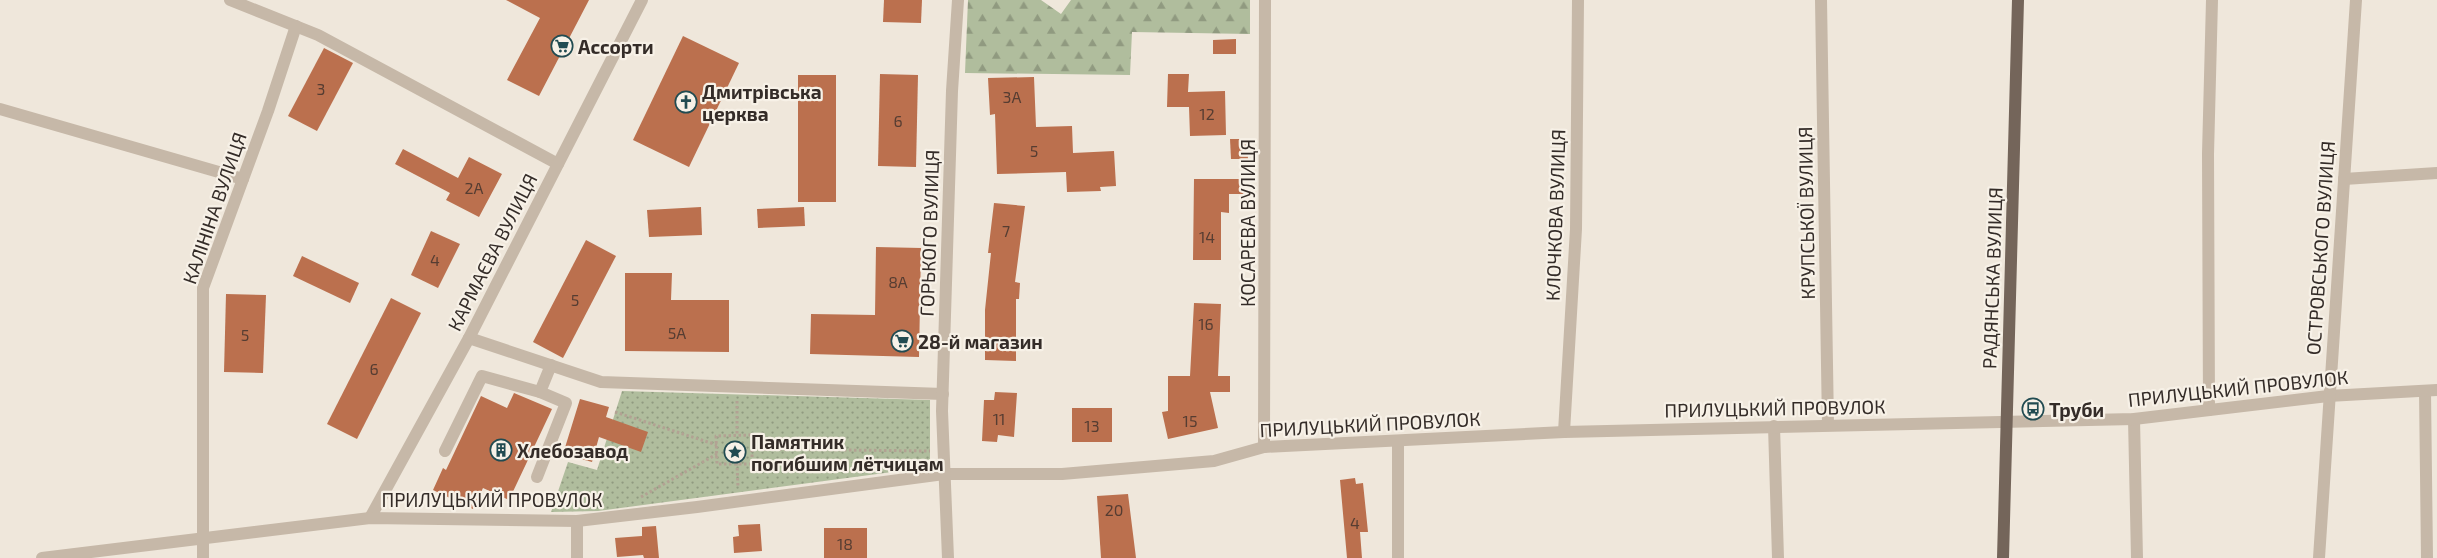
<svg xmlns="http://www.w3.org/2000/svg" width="2437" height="558" viewBox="0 0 2437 558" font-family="'Exo 2',sans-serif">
<defs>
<pattern id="forest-firs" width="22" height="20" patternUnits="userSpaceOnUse" patternTransform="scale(1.25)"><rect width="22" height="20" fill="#b0bd9d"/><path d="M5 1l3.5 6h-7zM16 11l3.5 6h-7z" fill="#909a80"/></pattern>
<pattern id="park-dots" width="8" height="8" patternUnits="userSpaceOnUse" patternTransform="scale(1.25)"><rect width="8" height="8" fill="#b0bd9d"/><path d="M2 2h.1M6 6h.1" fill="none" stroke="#909a80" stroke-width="1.8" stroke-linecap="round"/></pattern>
</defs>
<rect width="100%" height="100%" fill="#efe7db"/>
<path fill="url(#forest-firs)" d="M968 0H1041L1061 14 1071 0H1250V34L1132 32 1130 75 965 73Z"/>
<path fill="url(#park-dots)" d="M622 391 930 400V467L598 511 551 512 568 462 597 470Z"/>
<g fill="#bb704e">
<path d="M506 0H589L539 96 507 80 540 18Z"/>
<path d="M884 0H922L921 23 883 22Z"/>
<path d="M683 36 739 63 689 167 633 140Z"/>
<path d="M1236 39V54H1213V40Z"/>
<path d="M324 48 353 63 317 131 288 116Z"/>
<path d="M880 74 918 75 916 167 878 166Z"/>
<path d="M1168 74H1189L1188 92 1225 91 1226 135 1190 136 1189 107H1167Z"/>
<rect x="798" y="75" width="38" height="127"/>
<path d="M1034 77 1036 127 1072 126 1073 153 1114 151 1116 186 1100 187 1101 191 1067 192 1066 172 997 174 995 114 990 115 988 78Z"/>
<path d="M1230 139H1247L1248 159H1231Z"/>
<path d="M403 149 458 178 469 157 502 174 479 217 446 200 450 193 395 164Z"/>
<path d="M1194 179H1244V194H1229V213L1221 212V260H1193Z"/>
<path d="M994 203 1025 206 1015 282 1020 283 1019 299H1016V361L985 360V310L991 253H988Z"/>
<path d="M701 207 702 235 649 237 647 210Z"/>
<path d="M804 207 805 226 758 228 757 209Z"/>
<path d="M431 231 460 244 438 288 411 275Z"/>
<path d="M586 240 616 256 563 358 533 342Z"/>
<path d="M876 247 921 248 919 357 810 354 811 314 875 315Z"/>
<path d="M302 256 359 283 350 303 293 276Z"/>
<path d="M625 273H672L671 300H729V352L625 351Z"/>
<path d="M226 294 266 295 263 373 224 372Z"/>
<path d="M391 298 421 313 357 439 327 424Z"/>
<path d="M1194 303 1221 304 1218 376H1230V392H1210L1218 428 1168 439 1162 412 1168 411V376H1190Z"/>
<path d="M995 392 1017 393 1014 437 998 435 997 442 982 441 984 400H994Z"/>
<path d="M514 393 552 409 509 500 483 488 473 509 433 490 443 468 446 470 481 396 507 408Z"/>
<path d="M580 399 609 407 606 417 648 432 641 452 599 437 592 462 563 454Z"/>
<rect x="1072" y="408" width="40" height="34"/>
<path d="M1355 478 1356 484 1363 483 1368 532H1360L1362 558H1347L1340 480Z"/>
<path d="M1128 494 1136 558H1101L1097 496Z"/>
<path d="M760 524 762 551 734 553 733 537 739 536 738 525Z"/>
<path d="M656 526 659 558H644L643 555 617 557 615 538 642 536V527Z"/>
<rect x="824" y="528" width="43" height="30"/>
</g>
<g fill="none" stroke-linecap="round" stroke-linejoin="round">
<g stroke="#b2a293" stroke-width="3" stroke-dasharray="2.5 2.5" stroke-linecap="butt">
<path d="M737 401V435"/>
<path d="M615 412 717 445"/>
<path d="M752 449V435L716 436 717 464H752V449L930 451"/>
<path d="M737 463 738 488"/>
<path d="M641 497 717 454"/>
</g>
<g stroke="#c6b8a8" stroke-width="12">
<path d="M230 0 318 35 558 164"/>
<path d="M1821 0 1828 425"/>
<path d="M0 109 243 179"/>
<path d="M2344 179 2437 173"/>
<path d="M469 338 601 382 943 394"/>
<path d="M2425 391 2427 558"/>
<path d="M2209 410 2208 154 2212 0"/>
<path d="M2134 419 2137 558"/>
<path d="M1774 426 1778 558"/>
<path d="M1564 432 1576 229 1578 0"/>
<path d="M1398 441V558"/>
<path d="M1264 447 1265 0"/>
<path d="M445 451 482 376 540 392"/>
<path d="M537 477 566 403 540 392 551 365"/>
<path d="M370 518 469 338 642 0"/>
<path d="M42 558 370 518 577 521 697 507 944 474H1062L1214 461 1264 447 1564 432 2134 419 2328 396 2437 390"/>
<path d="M203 558V288L268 111 296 26"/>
<path d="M577 558V521"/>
<path d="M948 558 942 411 952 91 958 0"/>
<path d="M2319 558 2356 0"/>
</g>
<path stroke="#74655a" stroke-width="12" d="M2003 558 2018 0"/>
</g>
<defs>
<g id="supermarket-ring" transform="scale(1.125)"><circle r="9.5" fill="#f7f1e7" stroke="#214b51" stroke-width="1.5"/><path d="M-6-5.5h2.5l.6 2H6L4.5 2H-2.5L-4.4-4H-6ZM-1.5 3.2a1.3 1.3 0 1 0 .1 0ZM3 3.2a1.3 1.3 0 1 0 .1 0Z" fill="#214b51"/></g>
<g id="church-ring" transform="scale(1.125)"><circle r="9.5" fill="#f7f1e7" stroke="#214b51" stroke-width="1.5"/><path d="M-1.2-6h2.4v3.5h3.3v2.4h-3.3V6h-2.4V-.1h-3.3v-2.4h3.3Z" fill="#214b51"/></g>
<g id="bus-ring" transform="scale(1.125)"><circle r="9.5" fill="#f7f1e7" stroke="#214b51" stroke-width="1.5"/><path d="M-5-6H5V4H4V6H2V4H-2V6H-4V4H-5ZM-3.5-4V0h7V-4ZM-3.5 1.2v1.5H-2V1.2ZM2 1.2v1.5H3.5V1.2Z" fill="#214b51"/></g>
<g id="building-ring" transform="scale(1.125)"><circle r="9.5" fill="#f7f1e7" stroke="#214b51" stroke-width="1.5"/><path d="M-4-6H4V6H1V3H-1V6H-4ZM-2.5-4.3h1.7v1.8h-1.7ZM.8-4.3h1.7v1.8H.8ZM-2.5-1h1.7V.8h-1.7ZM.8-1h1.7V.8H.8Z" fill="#214b51"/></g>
<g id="sight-ring" transform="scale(1.125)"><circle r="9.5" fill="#f7f1e7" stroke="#214b51" stroke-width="1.5"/><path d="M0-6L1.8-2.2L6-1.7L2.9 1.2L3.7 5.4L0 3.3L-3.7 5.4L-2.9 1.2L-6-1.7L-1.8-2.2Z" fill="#214b51"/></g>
</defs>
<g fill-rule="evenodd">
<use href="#supermarket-ring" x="562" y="46"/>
<use href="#church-ring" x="686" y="102"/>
<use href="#supermarket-ring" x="902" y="341"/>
<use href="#bus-ring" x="2033" y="409"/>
<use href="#building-ring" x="501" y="450"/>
<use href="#sight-ring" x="735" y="452"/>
</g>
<g text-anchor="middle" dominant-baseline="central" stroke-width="4.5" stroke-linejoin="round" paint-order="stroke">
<g font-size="16" fill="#563d32">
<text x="321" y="88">3</text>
<text x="1012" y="96">3А</text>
<text x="1207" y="113">12</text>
<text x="898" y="120">6</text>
<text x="1034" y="150">5</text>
<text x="474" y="187">2А</text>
<text x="1006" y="230">7</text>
<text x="1207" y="236">14</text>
<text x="435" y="259">4</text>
<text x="898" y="281">8А</text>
<text x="575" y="299">5</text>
<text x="1206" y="323">16</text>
<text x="677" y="332">5А</text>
<text x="245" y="334">5</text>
<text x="374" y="368">6</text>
<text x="999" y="418">11</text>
<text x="1190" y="420">15</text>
<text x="1092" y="425">13</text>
<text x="1114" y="509">20</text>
<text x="1355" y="522">4</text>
<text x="845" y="543">18</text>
</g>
<g font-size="19" font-weight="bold" fill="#342c28" stroke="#f7f1e7" text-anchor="start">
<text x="578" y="46">Ассорти</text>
<text x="702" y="91">Дмитрівська<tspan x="702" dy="22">церква</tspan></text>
<text x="918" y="341">28-й магазин</text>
<text x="2049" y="409">Труби</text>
<text x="751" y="441">Памятник<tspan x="751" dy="22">погибшим лётчицам</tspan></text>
<text x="517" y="450">Хлебозавод</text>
</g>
<g font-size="19" fill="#342c28" stroke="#f7f1e7">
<text transform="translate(214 208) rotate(-71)">КАЛІНІНА ВУЛИЦЯ</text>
<text transform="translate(1806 213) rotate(-91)">КРУПСЬКОЇ ВУЛИЦЯ</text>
<text transform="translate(1555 215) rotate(-88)">КЛОЧКОВА ВУЛИЦЯ</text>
<text transform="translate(1247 223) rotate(-90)">КОСАРЕВА ВУЛИЦЯ</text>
<text transform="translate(929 233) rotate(-88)">ГОРЬКОГО ВУЛИЦЯ</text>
<text transform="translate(2320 248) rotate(-86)">ОСТРОВСЬКОГО ВУЛИЦЯ</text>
<text transform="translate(492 252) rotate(-63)">КАРМАЄВА ВУЛИЦЯ</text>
<text transform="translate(1992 278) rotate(-88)">РАДЯНСЬКА ВУЛИЦЯ</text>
<text transform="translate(2238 388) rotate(-6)">ПРИЛУЦЬКИЙ ПРОВУЛОК</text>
<text transform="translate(1775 408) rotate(-1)">ПРИЛУЦЬКИЙ ПРОВУЛОК</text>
<text transform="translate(1370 424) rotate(-3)">ПРИЛУЦЬКИЙ ПРОВУЛОК</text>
<text x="492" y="499">ПРИЛУЦЬКИЙ ПРОВУЛОК</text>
</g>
</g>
</svg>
